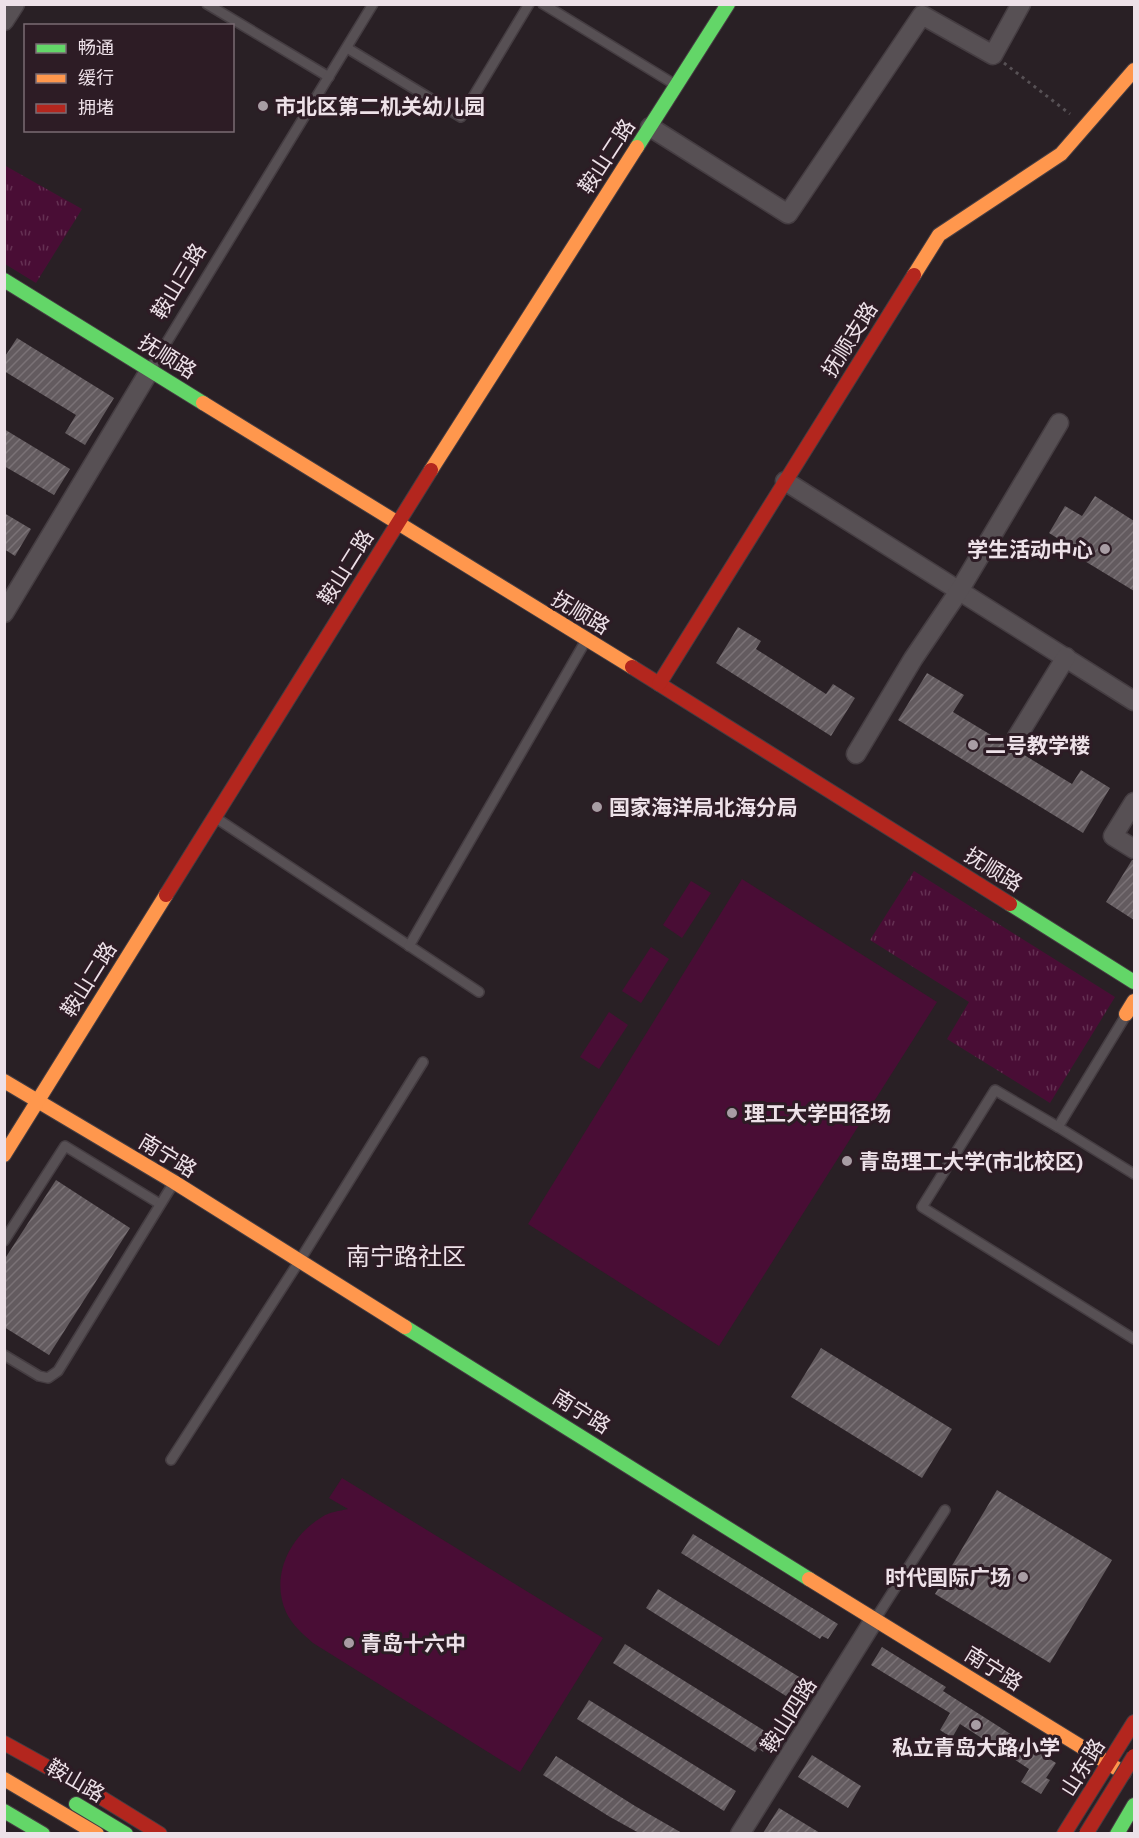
<svg xmlns="http://www.w3.org/2000/svg" width="1139" height="1838" viewBox="0 0 1139 1838" font-family="'IBM Plex Sans','Noto Sans SC',sans-serif">
<defs>
<pattern id="park-tufts" width="24" height="20" patternUnits="userSpaceOnUse" patternTransform="scale(1.5)"><rect width="24" height="20" fill="#490d35"/><path d="M3 7l-1-3M5 7V3M7 7l1-3M15 17l-1-3M17 17v-4M19 17l1-3" fill="none" stroke="#643052"/></pattern>
<pattern id="building-hatch" width="6" height="6" patternUnits="userSpaceOnUse" patternTransform="scale(1.5)"><rect width="6" height="6" fill="#635b5f"/><path d="M-1 1l2-2M0 6l6-6M5 7l2-2" fill="none" stroke="#7a7276"/></pattern>
</defs>
<rect width="100%" height="100%" fill="#292025"/>
<g fill="#490d35">
<path d="M742 879 937 1002 719 1346 528 1224Z"/>
<path d="M691 881 711 893 682 938 663 925Z"/>
<path d="M651 947 669 959 641 1003 622 991Z"/>
<path d="M609 1012 628 1025 599 1069 580 1057Z"/>
<path d="M342 1478 603 1638 520 1772 313 1643C303 1634 292 1625 286 1612 270 1576 290 1536 322 1517 329 1512 339 1511 348 1509L329 1498Z"/>
</g>
<g fill="url(#park-tufts)">
<path d="M4 165 82 209 36 283 5 264Z"/>
<path d="M914 871 1115 997 1050 1103 947 1039 969 1002 870 940Z"/>
</g>
<g fill="url(#building-hatch)">
<path d="M17 338 114 398 85 445 65 433 76 415 4 371V358Z"/>
<path d="M4 429 70 469 54 495 4 466Z"/>
<path d="M1095 496 1134 521V591L1083 560 1086 556 1049 533 1065 506 1082 516Z"/>
<path d="M4 513 31 529 15 556 4 549Z"/>
<path d="M738 627 761 641 756 649 826 694 833 684 855 698 831 736 716 663Z"/>
<path d="M927 673 964 695 953 712 1072 784 1081 770 1110 788 1083 833 898 720Z"/>
<path d="M1132 860H1134V920L1106 902Z"/>
<path d="M56 1180 130 1228 49 1355 4 1327V1260Z"/>
<path d="M821 1348 952 1429 922 1478 791 1397Z"/>
<path d="M997 1490 1112 1560 1050 1663 935 1594Z"/>
<path d="M693 1534 838 1624 828 1639 822 1636 820 1639 681 1553Z"/>
<path d="M658 1589 804 1680 794 1696 789 1692 786 1696 646 1608Z"/>
<path d="M625 1644 773 1736 763 1752 758 1748 755 1752 613 1663Z"/>
<path d="M882 1647 946 1687 943 1691 1056 1763 1046 1778 1050 1780 1041 1794 1021 1782 1029 1769 960 1724 952 1738 940 1730 950 1713 871 1665Z"/>
<path d="M589 1700 736 1791 724 1811 577 1719Z"/>
<path d="M812 1755 861 1786 848 1808 798 1777Z"/>
<path d="M556 1756 635 1806 682 1833H639L610 1817 543 1775Z"/>
<path d="M779 1808 820 1833H763Z"/>
</g>
<g fill="none" stroke-linecap="round" stroke-linejoin="round">
<g stroke="#453d42" stroke-width="12">
<g id="lane">
<path d="M207 4 329 77"/>
<path d="M543 4 674 84"/>
<path d="M347 48 461 117 529 4"/>
<path d="M151 368 373 4"/>
<path d="M216 818 479 992"/>
<path d="M409 946 585 642"/>
<path d="M1125 1017 1058 1127 1134 1174"/>
<path d="M1058 1127 995 1090 922 1207 1134 1339"/>
<path d="M4 1241 65 1146 160 1204"/>
<path d="M4 1355 39 1376 48 1378 58 1371 173 1184"/>
<path d="M171 1460 300 1260 423 1062"/>
<path d="M876 1618 945 1510"/>
</g>
</g>
<g stroke="#453d42" stroke-width="21">
<g id="street">
<path d="M4 21 15 4"/>
<path d="M650 127 788 214 922 15 993 55 1021 4"/>
<path d="M785 481 1134 701"/>
<path d="M4 613 150 370"/>
<path d="M1017 737 1066 657"/>
<path d="M856 754 913 659 959 591 1059 423"/>
<path d="M1134 802 1113 836 1134 849"/>
<path d="M740 1834 874 1620"/>
</g>
</g>
<g stroke="#453d42" stroke-width="16">
<g id="fast">
<path d="M637 147 728 4"/>
<path d="M4 280 203 403"/>
<path d="M1010 904 1134 982"/>
<path d="M405 1327 809 1579"/>
<path d="M76 1804 126 1834"/>
<path d="M4 1811 43 1834"/>
<path d="M1117 1834 1134 1805"/>
</g>
</g>
<g stroke="#453d42" stroke-width="16">
<g id="slow">
<path d="M914 275 939 235 1061 154 1134 70"/>
<path d="M203 403 632 667"/>
<path d="M431 470 637 147"/>
<path d="M1126 1014 1134 1001"/>
<path d="M4 1081 174 1182 405 1327"/>
<path d="M4 1155 166 895"/>
<path d="M809 1579 1124 1773"/>
<path d="M4 1779 97 1834"/>
</g>
</g>
<g stroke="#453d42" stroke-width="16">
<g id="jam">
<path d="M632 667 1010 904"/>
<path d="M659 684 914 275"/>
<path d="M166 895 431 470"/>
<path d="M4 1743 89 1790 160 1834"/>
<path d="M1064 1834 1134 1722"/>
</g>
</g>
<path stroke="#575155" stroke-width="3" stroke-dasharray="3 4.5" stroke-linecap="butt" d="M1004 63 1070 114"/>
<use href="#lane" stroke="#575054" stroke-width="9"/>
<use href="#street" stroke="#575054" stroke-width="18"/>
<use href="#fast" stroke="#63d668" stroke-width="14"/>
<use href="#slow" stroke="#ff974d" stroke-width="14"/>
<use href="#jam" stroke="#b3261e" stroke-width="14"/>
<g stroke="#453d42" stroke-width="16" stroke-linecap="butt">
<path id="jam-bridge" d="M1086 1834 1134 1756"/>
</g>
<use href="#jam-bridge" stroke="#b3261e" stroke-width="14"/>
</g>
<g fill="#a89da4" stroke="#2d1c25" stroke-width="2">
<circle cx="263" cy="106" r="6"/>
<circle cx="1105" cy="549" r="6"/>
<circle cx="973" cy="745" r="6"/>
<circle cx="597" cy="807" r="6"/>
<circle cx="732" cy="1113" r="6"/>
<circle cx="847" cy="1161" r="6"/>
<circle cx="1023" cy="1577" r="6"/>
<circle cx="349" cy="1643" r="6"/>
<circle cx="976" cy="1725" r="6"/>
</g>
<g text-anchor="middle" dominant-baseline="central" stroke-width="6" stroke-linejoin="round" paint-order="stroke">
<g font-size="21" font-weight="bold" fill="#ede1e8" stroke="#2d1c25" text-anchor="start">
<text x="275" y="106">市北区第二机关幼儿园</text>
<text x="1093" y="549" text-anchor="end">学生活动中心</text>
<text x="985" y="745">二号教学楼</text>
<text x="609" y="807">国家海洋局北海分局</text>
<text x="744" y="1113">理工大学田径场</text>
<text x="859" y="1161">青岛理工大学(市北校区)</text>
<text x="1011" y="1577" text-anchor="end">时代国际广场</text>
<text x="361" y="1643">青岛十六中</text>
<text x="976" y="1747" text-anchor="middle">私立青岛大路小学</text>
</g>
<g font-size="21" fill="#ede1e8" stroke="#2d1c25">
<text transform="translate(606 156) rotate(-57)">鞍山二路</text>
<text transform="translate(178 281) rotate(-59)">鞍山三路</text>
<text transform="translate(849 339) rotate(-58)">抚顺支路</text>
<text transform="translate(168 356) rotate(32)">抚顺路</text>
<text transform="translate(345 567) rotate(-58)">鞍山二路</text>
<text transform="translate(581 612) rotate(31)">抚顺路</text>
<text transform="translate(994 869) rotate(32)">抚顺路</text>
<text transform="translate(88 979) rotate(-58)">鞍山二路</text>
<text transform="translate(168 1155) rotate(31)">南宁路</text>
<text transform="translate(582 1411) rotate(32)">南宁路</text>
<text transform="translate(994 1668) rotate(32)">南宁路</text>
<text transform="translate(788 1715) rotate(-58)">鞍山四路</text>
<text transform="translate(1082 1767) rotate(-58)">山东路</text>
<text transform="translate(76 1780) rotate(30)">鞍山路</text>
</g>
<g font-size="24" fill="#ede1e8" stroke="#2d1c25">
<text x="406" y="1256">南宁路社区</text>
</g>
</g>
<rect width="1139" height="1838" fill="none" stroke="#ede1e8" stroke-width="12"/>
<rect x="24" y="24" width="210" height="108" fill="#2d1c25" stroke="#7a6b73" stroke-width="1.5"/>
<rect x="36" y="44" width="30" height="9" fill="#63d668" stroke="#7a6b73" stroke-width="1.5"/>
<text x="78" y="54" font-size="18" fill="#ede1e8">畅通</text>
<rect x="36" y="74" width="30" height="9" fill="#ff974d" stroke="#7a6b73" stroke-width="1.5"/>
<text x="78" y="84" font-size="18" fill="#ede1e8">缓行</text>
<rect x="36" y="104" width="30" height="9" fill="#b3261e" stroke="#7a6b73" stroke-width="1.5"/>
<text x="78" y="114" font-size="18" fill="#ede1e8">拥堵</text>
</svg>
